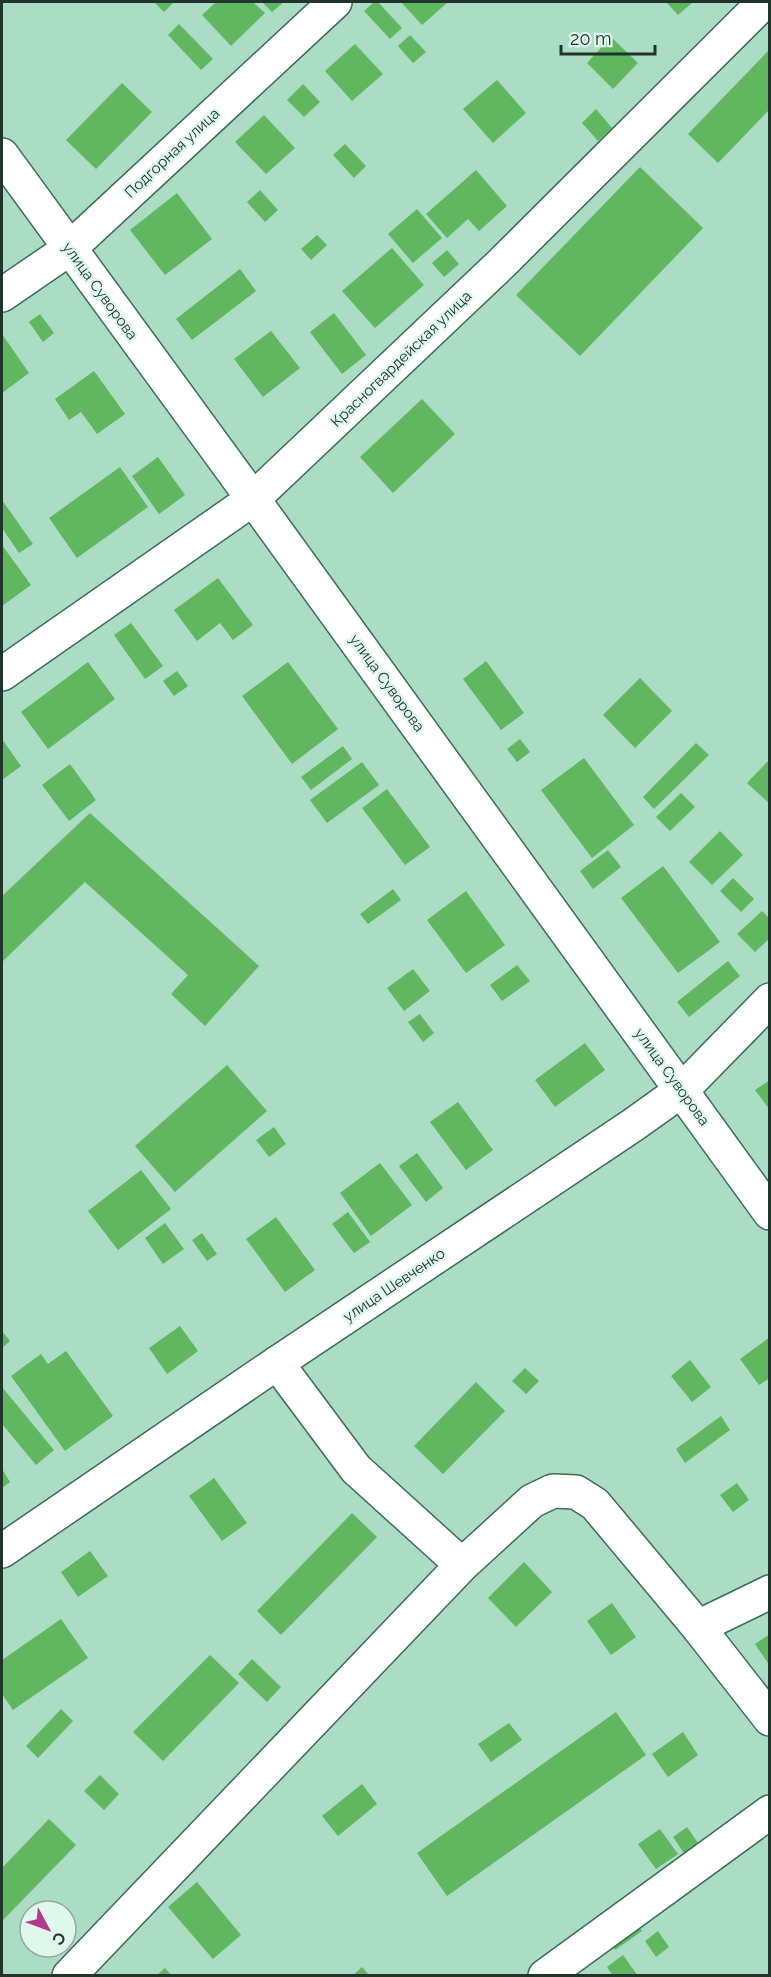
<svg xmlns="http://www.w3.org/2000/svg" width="771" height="1977" viewBox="0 0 771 1977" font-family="Raleway,sans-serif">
<rect width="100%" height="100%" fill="#abddc5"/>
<g fill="#61b660">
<path d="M154 2H174L164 12Z"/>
<path d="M216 2H253L265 13 231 46 202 15Z"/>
<path d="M262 2H284L272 12Z"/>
<path d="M374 2H378L402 28 390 39 364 11Z"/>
<path d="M401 2H448L422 25Z"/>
<path d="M666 2H693L678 15Z"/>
<path d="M179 24 213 59 201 70 168 35Z"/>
<path d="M410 35 426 52 413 63 398 46Z"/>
<path d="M611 37 638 63 613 89 587 63Z"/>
<path d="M355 44 383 74 352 101 325 71Z"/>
<path d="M770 49V109L718 163 688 134Z"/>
<path d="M497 80 526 113 493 143 463 109Z"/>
<path d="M122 83 152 112 96 169 66 140Z"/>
<path d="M303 84 320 102 304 117 287 100Z"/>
<path d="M596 109 612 128 598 141 582 123Z"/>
<path d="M264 115 295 148 266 174 235 142Z"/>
<path d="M345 144 366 166 354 178 333 155Z"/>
<path d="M640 167 703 228 580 356 516 295Z"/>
<path d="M476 170 507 206 479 231 468 219 447 238 426 214Z"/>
<path d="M260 190 278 210 265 222 247 202Z"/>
<path d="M177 193 212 239 165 275 130 230Z"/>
<path d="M417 209 442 238 413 263 388 234Z"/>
<path d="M317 235 327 245 311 260 301 249Z"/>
<path d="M392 248 424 285 375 328 342 291Z"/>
<path d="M447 250 459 264 444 277 432 263Z"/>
<path d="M240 269 256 291 192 340 176 319Z"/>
<path d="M334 313 366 355 342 374 310 332Z"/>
<path d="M40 314 54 333 43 342 29 322Z"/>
<path d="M271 331 300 368 263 397 234 359Z"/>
<path d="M2 334 29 373 2 393Z"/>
<path d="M94 371 125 414 97 434 81 412 69 420 55 399Z"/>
<path d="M422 399 455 434 393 493 360 457Z"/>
<path d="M158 457 185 495 159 514 132 476Z"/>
<path d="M120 467 148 507 77 558 49 518Z"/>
<path d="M2 500 33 544 19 553 2 528Z"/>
<path d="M2 545 31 585 2 606Z"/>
<path d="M218 578 253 625 233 640 220 623 197 641 174 610Z"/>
<path d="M131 623 163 666 145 679 114 635Z"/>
<path d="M486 661 524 713 501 730 463 679Z"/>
<path d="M88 662 115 699 48 749 21 712Z"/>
<path d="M288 662 338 729 292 764 242 696Z"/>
<path d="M177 671 188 686 174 696 163 681Z"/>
<path d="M640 678 672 711 635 748 603 715Z"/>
<path d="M2 739 21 766 2 780Z"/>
<path d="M520 739 530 752 517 762 507 749Z"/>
<path d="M696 743 709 755 654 809 643 797Z"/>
<path d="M343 746 352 759 311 790 301 777Z"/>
<path d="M584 758 634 825 592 858 541 790Z"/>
<path d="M770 759V804L747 783Z"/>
<path d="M362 762 379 785 327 823 310 800Z"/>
<path d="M70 764 96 800 69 821 42 785Z"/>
<path d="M387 789 430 847 405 865 362 808Z"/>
<path d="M681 793 695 807 670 831 656 817Z"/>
<path d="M90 813 259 966 205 1026 171 994 188 975 85 882 2 962V896Z"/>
<path d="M720 831 743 855 712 885 689 862Z"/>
<path d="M608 850 621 867 593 889 580 871Z"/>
<path d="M663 866 720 942 678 973 621 898Z"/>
<path d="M733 878 754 899 741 912 720 891Z"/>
<path d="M393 889 401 900 368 924 360 914Z"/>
<path d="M466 891 505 945 466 973 427 920Z"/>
<path d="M762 911 770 919V938L755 952 737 934Z"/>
<path d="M728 961 740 976 689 1017 677 1002Z"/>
<path d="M517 965 530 981 502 1001 490 985Z"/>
<path d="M413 969 430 991 404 1011 387 988Z"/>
<path d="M420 1014 434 1033 423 1042 408 1022Z"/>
<path d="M585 1043 605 1070 555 1107 535 1080Z"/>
<path d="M227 1065 267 1111 175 1192 135 1146Z"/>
<path d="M770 1080V1110L755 1090Z"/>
<path d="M458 1102 493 1150 466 1170 430 1122Z"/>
<path d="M274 1127 286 1144 269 1157 256 1140Z"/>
<path d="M417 1153 443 1188 426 1202 399 1166Z"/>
<path d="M380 1163 412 1205 371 1236 340 1193Z"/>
<path d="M141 1170 171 1209 118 1250 88 1211Z"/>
<path d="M348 1212 370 1242 354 1253 332 1224Z"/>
<path d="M276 1217 315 1270 285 1292 246 1239Z"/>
<path d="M165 1223 184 1249 163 1264 145 1238Z"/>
<path d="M202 1233 217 1254 207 1261 192 1240Z"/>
<path d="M180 1326 198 1351 167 1374 149 1348Z"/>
<path d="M2 1331 10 1341 2 1348Z"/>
<path d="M770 1337V1378L759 1385 740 1359Z"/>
<path d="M66 1351 113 1416 65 1451 11 1376 41 1354 48 1364Z"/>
<path d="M690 1360 711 1387 692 1402 671 1376Z"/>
<path d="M525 1368 539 1381 526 1394 512 1381Z"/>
<path d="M476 1382 505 1411 443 1474 414 1446Z"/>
<path d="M2 1387 54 1450 36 1465 2 1424Z"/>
<path d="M721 1416 730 1430 685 1463 676 1449Z"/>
<path d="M2 1469 10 1482 2 1488Z"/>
<path d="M214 1478 247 1523 222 1541 189 1496Z"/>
<path d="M737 1483 749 1500 733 1512 720 1495Z"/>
<path d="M352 1513 377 1537 281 1635 257 1611Z"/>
<path d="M90 1551 108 1576 78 1597 61 1572Z"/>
<path d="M524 1562 552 1592 516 1627 488 1598Z"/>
<path d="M612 1603 636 1637 611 1655 587 1621Z"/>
<path d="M61 1619 88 1658 13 1710 2 1694V1660Z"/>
<path d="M770 1634V1662L768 1663 755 1644Z"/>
<path d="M210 1655 239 1683 163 1761 133 1732Z"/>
<path d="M252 1659 281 1687 267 1702 238 1674Z"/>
<path d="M61 1709 73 1721 38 1758 26 1746Z"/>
<path d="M616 1712 646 1755 447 1896 417 1853Z"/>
<path d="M509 1723 522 1740 491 1762 478 1744Z"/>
<path d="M683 1732 698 1755 668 1777 652 1754Z"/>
<path d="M100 1775 119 1794 104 1810 84 1791Z"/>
<path d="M362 1784 377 1804 338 1836 322 1816Z"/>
<path d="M49 1819 76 1845 3 1920 2 1868Z"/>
<path d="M687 1827 698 1843 684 1853 673 1837Z"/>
<path d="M660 1829 678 1854 656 1869 638 1844Z"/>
<path d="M197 1882 241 1935 213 1959 168 1907Z"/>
<path d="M635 1922 642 1931 615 1950 608 1941Z"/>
<path d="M658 1931 669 1947 656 1957 645 1941Z"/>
<path d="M623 1955 638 1976H613L607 1967Z"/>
<path d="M362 1967 370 1976H352Z"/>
<path d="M165 1968 172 1976H156Z"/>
</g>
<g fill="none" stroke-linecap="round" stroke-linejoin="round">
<g stroke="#3c6b56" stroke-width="36">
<g id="minor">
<path d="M2 155 253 499 770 1213"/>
<path d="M2 295 69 249 335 2"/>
<path d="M2 674 253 499 502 263 764 2"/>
<path d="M277 1363 356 1469 462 1565"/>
<path d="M698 1627 770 1592"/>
<path d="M69 1976 462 1565 532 1501 553 1491 576 1492 595 1504 698 1627 770 1719"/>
<path d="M545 1976 770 1812"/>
</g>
</g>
<g stroke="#3c6b56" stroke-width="36">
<path id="tertiary" d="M2 1551 277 1363 633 1125 682 1090 770 1000"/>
</g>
<use href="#minor" stroke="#fff" stroke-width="33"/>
<use href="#tertiary" stroke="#fff" stroke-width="33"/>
</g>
<g text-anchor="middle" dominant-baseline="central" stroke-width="5" stroke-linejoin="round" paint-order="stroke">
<g font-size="15" fill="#20342b" stroke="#dff8eb">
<text transform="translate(172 153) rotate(-43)">Подгорная улица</text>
<text transform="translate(100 291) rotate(54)">улица Суворова</text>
<text transform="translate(401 359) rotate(-44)">Красногвардейская улица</text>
<text transform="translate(387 683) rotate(54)">улица Суворова</text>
<text transform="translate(672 1077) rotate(54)">улица Суворова</text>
<text transform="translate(394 1285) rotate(-34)">улица Шевченко</text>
</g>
</g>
<rect width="771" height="1977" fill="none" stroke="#20342b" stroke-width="6"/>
<g transform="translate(48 1929) rotate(131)"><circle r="28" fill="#dff8eb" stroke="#93aa9e" stroke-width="1.5"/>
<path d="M0-4.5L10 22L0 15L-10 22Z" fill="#b3398b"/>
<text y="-9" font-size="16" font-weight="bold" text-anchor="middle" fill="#20342b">С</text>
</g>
<path d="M561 45v9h94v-9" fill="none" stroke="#20342b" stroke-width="3"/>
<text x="570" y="45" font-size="18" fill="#20342b" stroke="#dff8eb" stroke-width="4.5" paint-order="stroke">20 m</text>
</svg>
